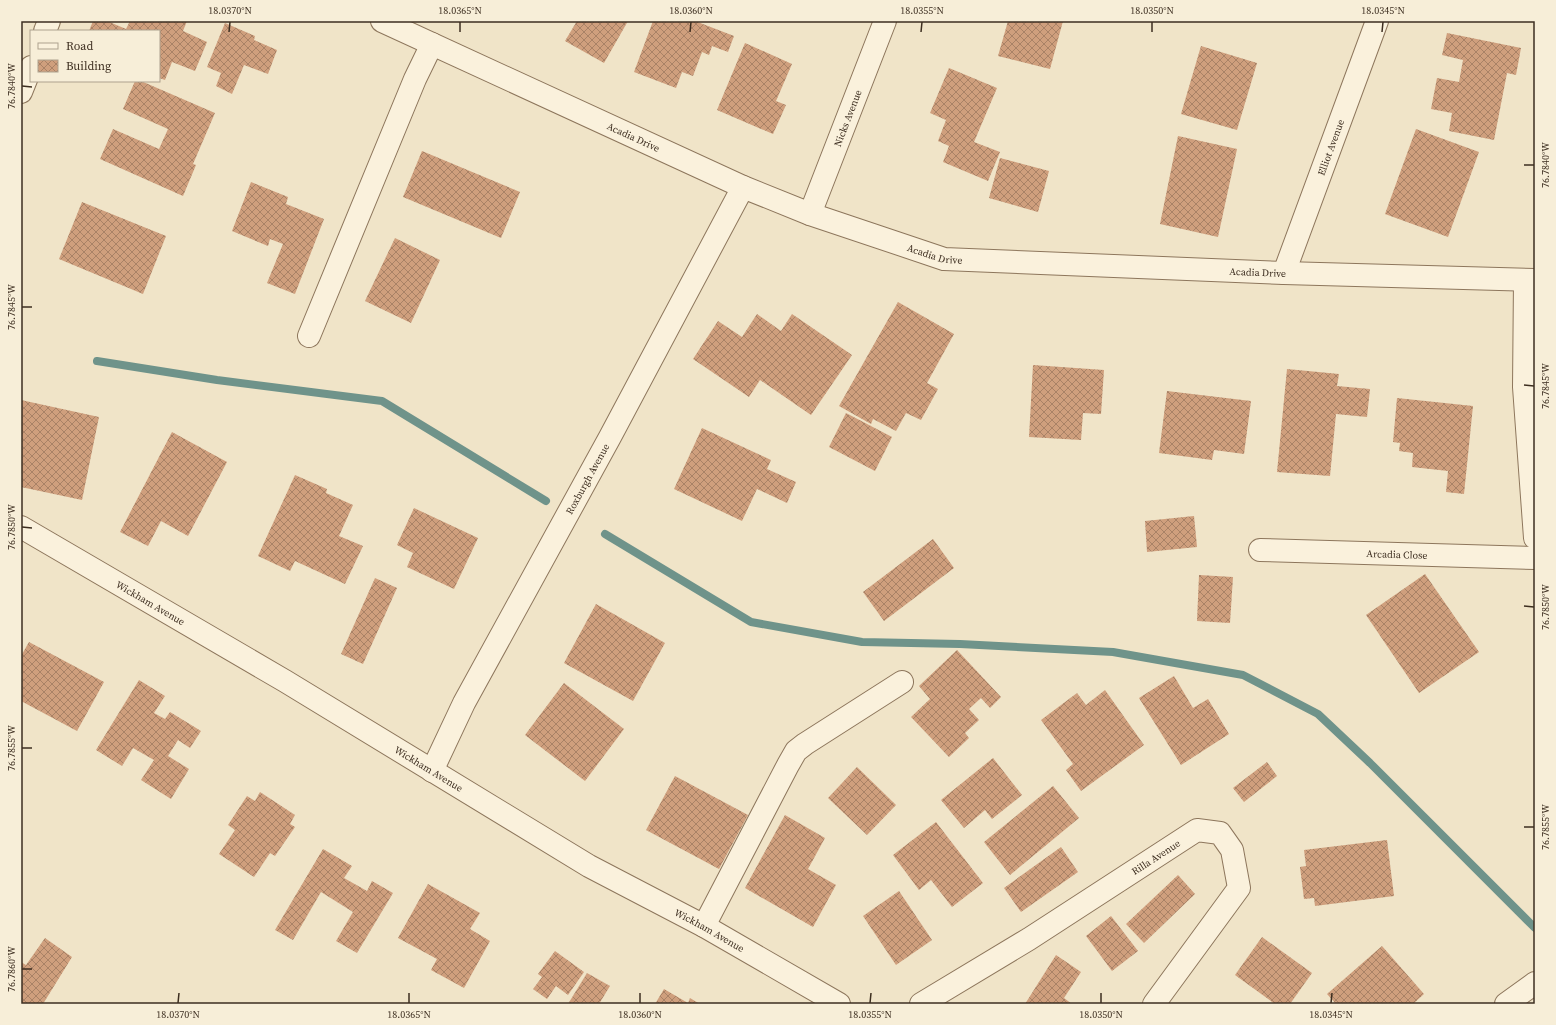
<svg xmlns="http://www.w3.org/2000/svg" width="1556" height="1025" viewBox="0 0 1556 1025" font-family="'Source Serif 4',serif">
<defs>
<pattern id="building-cross-hatch" width="8" height="8" patternUnits="userSpaceOnUse"><rect width="8" height="8" fill="#cf9f7d"/><path d="M0 0l8 8M0 8l8-8" fill="none" stroke="#a98266"/></pattern>
</defs>
<rect width="100%" height="100%" fill="#f0e4c8"/>
<g fill="none" stroke-linecap="round" stroke-linejoin="round">
<g stroke="#6f938a" stroke-width="8">
<path d="M97 361 217 380 382 401 546 501"/>
<path d="M605 534 751 622 862 642 960 644 1113 652 1243 675 1318 714 1370 763 1535 928"/>
</g>
</g>
<g fill="url(#building-cross-hatch)">
<path d="M93 21H107L126 29 130 21H187L183 31 207 42 195 71 172 62 165 80 159 78V31H89Z"/>
<path d="M577 21H628L604 63 565 41Z"/>
<path d="M653 21H695L734 36 728 52 712 46 709 55 702 52 693 76 682 72 676 88 634 72Z"/>
<path d="M1008 21H1063L1050 69 998 56Z"/>
<path d="M225 23 255 36 254 40 277 50 268 74 244 65 232 94 216 86 221 73 207 67Z"/>
<path d="M1447 33 1521 48 1516 75 1507 73 1494 140 1449 131 1452 113 1431 109 1437 78 1459 82 1463 60 1442 55Z"/>
<path d="M745 43 792 64 776 101 786 105 773 134 717 110Z"/>
<path d="M1201 46 1257 63 1237 130 1181 114Z"/>
<path d="M949 68 997 88 974 142 1000 152 988 181 943 162 949 146 938 141 946 120 930 113Z"/>
<path d="M135 81H141L215 113 193 164 196 165 183 196 100 159 113 129 159 149 168 129 123 109Z"/>
<path d="M1416 129 1479 152 1448 237 1385 214Z"/>
<path d="M1178 136 1237 149 1218 237 1160 224Z"/>
<path d="M422 151 520 192 501 238 403 197Z"/>
<path d="M1000 158 1049 171 1038 212 989 198Z"/>
<path d="M251 182 288 197 286 204 324 219 295 294 267 283 283 244 270 239 268 246 232 231Z"/>
<path d="M82 202 166 236 143 294 59 259Z"/>
<path d="M395 238 440 260 411 323 365 301Z"/>
<path d="M898 302 954 334 927 383 938 389 921 420 906 413 896 431 873 419 871 424 839 406Z"/>
<path d="M757 314 781 331 792 314 852 355 811 415 760 380 749 397 693 359 718 321 742 337Z"/>
<path d="M1033 365 1104 370 1101 414 1083 413 1081 440 1029 437Z"/>
<path d="M1287 369 1339 374 1337 386 1370 389 1367 417 1336 414 1330 476 1277 472Z"/>
<path d="M1167 391 1251 401 1244 454 1214 450 1212 460 1159 453Z"/>
<path d="M1397 398 1473 406 1464 494 1446 492 1448 471 1412 467 1413 453 1399 451 1400 443 1393 442Z"/>
<path d="M21 400 99 417 82 500 21 487Z"/>
<path d="M846 413 892 437 875 471 829 447Z"/>
<path d="M702 428 771 460 767 469 796 482 787 503 757 489 742 521 674 489Z"/>
<path d="M172 432 227 462 188 536 161 521 148 546 120 532Z"/>
<path d="M295 475 327 489 326 493 353 505 339 536 363 546 345 584 295 561 290 571 258 556Z"/>
<path d="M414 508 478 538 454 589 407 567 413 553 397 545Z"/>
<path d="M1194 516 1197 547 1147 552 1145 521Z"/>
<path d="M933 539 954 568 884 621 863 592Z"/>
<path d="M1425 574 1479 652 1419 693 1366 615Z"/>
<path d="M1199 575 1233 577 1230 623 1197 621Z"/>
<path d="M375 578 397 588 363 664 341 654Z"/>
<path d="M596 604 665 643 633 701 564 663Z"/>
<path d="M29 642 104 682 77 731 21 701V656Z"/>
<path d="M957 650 1001 697 990 708 981 698 969 709 979 720 965 733 969 738 949 757 911 717 930 699 919 686Z"/>
<path d="M1174 676 1193 708 1208 699 1229 734 1181 765 1139 698Z"/>
<path d="M139 680 165 696 154 713 165 719 170 712 201 731 190 748 178 740 168 756 189 769 171 799 141 780 154 760 133 748 122 766 96 750Z"/>
<path d="M564 683 624 729 585 781 525 735Z"/>
<path d="M1105 690 1144 745 1081 791 1066 770 1073 764 1041 720 1077 693 1086 705Z"/>
<path d="M993 758 1022 795 992 819 985 810 964 828 941 800Z"/>
<path d="M1267 762 1277 776 1244 802 1233 788Z"/>
<path d="M857 767 896 805 867 835 828 798Z"/>
<path d="M675 776 748 815 719 869 646 830Z"/>
<path d="M1053 786 1079 818 1010 875 984 842Z"/>
<path d="M260 792 295 815 290 824 295 827 275 856 270 853 254 877 219 854 235 830 228 825 247 796 255 801Z"/>
<path d="M785 815 825 838 808 869 836 885 813 927 745 888Z"/>
<path d="M936 822 983 883 952 907 931 880 919 890 893 855Z"/>
<path d="M1387 840 1394 896 1315 906 1314 898 1304 899 1300 867 1306 866 1304 850Z"/>
<path d="M1061 847 1078 872 1021 912 1004 888Z"/>
<path d="M323 849 352 866 344 878 367 891 372 881 393 893 357 953 336 941 353 912 321 892 293 940 275 930Z"/>
<path d="M1178 875 1195 894 1144 943 1126 924Z"/>
<path d="M428 884 480 913 470 929 490 941 464 988 431 970 437 959 398 938Z"/>
<path d="M899 891 932 940 896 965 863 916Z"/>
<path d="M1111 916 1138 951 1112 971 1086 936Z"/>
<path d="M1262 937 1312 973 1290 1004H1275L1235 975Z"/>
<path d="M45 938 72 957 43 1004H21V962L26 965Z"/>
<path d="M1382 946 1424 994 1413 1004H1336L1327 994Z"/>
<path d="M555 951 584 972 568 995 556 986 547 999 533 989 542 977 538 974Z"/>
<path d="M1056 955 1081 972 1064 998 1072 1004H1025Z"/>
<path d="M587 973 610 986 599 1004H568Z"/>
<path d="M664 989 688 1003 690 998 700 1004H655Z"/>
</g>
<g fill="none" stroke-linecap="round" stroke-linejoin="round">
<g stroke="#8d765c" stroke-width="24">
<g id="street">
<path id="s1" d="M382 21 743 187 810 214 944 259 1284 273 1535 280"/>
<path d="M45 31 49 21"/>
<path d="M21 92 31 67"/>
<path id="s2" d="M810 214 885 21"/>
<path id="s3" d="M1284 273 1377 21"/>
<path d="M1525 280 1524 387 1535 538"/>
<path d="M309 336 415 79 432 44"/>
<path id="s4" d="M21 527 285 681 589 866 704 926 839 1004"/>
<path id="s5" d="M1260 550 1535 558"/>
<path id="s6" d="M432 771 464 703 610 437 743 187"/>
<path d="M704 926 788 765 796 751 805 744 902 682"/>
<path id="s7" d="M921 1004 1029 939 1197 830 1220 833 1232 850 1239 888 1154 1004"/>
<path d="M1506 1004 1535 983"/>
</g>
</g>
<use href="#street" stroke="#faf1dc" stroke-width="22"/>
</g>
<path fill="none" stroke="#3d2e20" stroke-width="1.5" d="M229 32 230 22M460 32V22M690 32 691 22M921 32 922 22M1152 32V22M1382 32 1383 22M22 86 32 87M1524 165H1534M22 307H32M1524 385 1534 386M22 527 32 528M1524 606 1534 607M22 748H32M1524 827H1534M22 969H32M178 1003 179 993M409 1003V993M640 1003V993M870 1003 871 993M1101 1003V993M1331 1003 1332 993"/>
<g text-anchor="middle" dominant-baseline="central" stroke-width="3" stroke-linejoin="round" paint-order="stroke">
<g font-size="10" fill="#3d2e20" stroke="#f7eed8">
<text stroke="none"><textPath href="#s2" startOffset="103">Nicks Avenue</textPath></text>
<text stroke="none"><textPath href="#s1" startOffset="277">Acadia Drive</textPath></text>
<text stroke="none"><textPath href="#s3" startOffset="134">Elliot Avenue</textPath></text>
<text stroke="none"><textPath href="#s1" startOffset="601">Acadia Drive</textPath></text>
<text stroke="none"><textPath href="#s1" startOffset="925">Acadia Drive</textPath></text>
<text stroke="none"><textPath href="#s6" startOffset="331">Roxburgh Avenue</textPath></text>
<text stroke="none"><textPath href="#s5" startOffset="137">Arcadia Close</textPath></text>
<text stroke="none"><textPath href="#s4" startOffset="150">Wickham Avenue</textPath></text>
<text stroke="none"><textPath href="#s4" startOffset="474">Wickham Avenue</textPath></text>
<text stroke="none"><textPath href="#s7" startOffset="277">Rilla Avenue</textPath></text>
<text stroke="none"><textPath href="#s4" startOffset="798">Wickham Avenue</textPath></text>
</g>
</g>
<rect width="1556" height="1025" fill="none" stroke="#f7eed8" stroke-width="44"/>
<rect x="30" y="30" width="130" height="52" fill="#f7eed8" stroke="#ada18e"/>
<rect x="38" y="43" width="20" height="6" fill="#faf1dc" stroke="#ada18e"/>
<text x="66" y="50" font-size="12" fill="#3d2e20">Road</text>
<rect x="38" y="60" width="20" height="12" fill="url(#building-cross-hatch)" stroke="#ada18e"/>
<text x="66" y="70" font-size="12" fill="#3d2e20">Building</text>
<rect x="22" y="22" width="1512" height="981" fill="none" stroke="#3d2e20" stroke-width="1.5"/>
<g font-size="10" text-anchor="middle" fill="#3d2e20">
<text x="230" y="14">18.0370°N</text>
<text x="460" y="14">18.0365°N</text>
<text x="691" y="14">18.0360°N</text>
<text x="922" y="14">18.0355°N</text>
<text x="1152" y="14">18.0350°N</text>
<text x="1383" y="14">18.0345°N</text>
<text transform="translate(11 86) rotate(-90)" y="4">76.7840°W</text>
<text transform="translate(1545 165) rotate(-90)" y="4">76.7840°W</text>
<text transform="translate(11 307) rotate(-90)" y="4">76.7845°W</text>
<text transform="translate(1545 386) rotate(-90)" y="4">76.7845°W</text>
<text transform="translate(11 527) rotate(-90)" y="4">76.7850°W</text>
<text transform="translate(1545 607) rotate(-90)" y="4">76.7850°W</text>
<text transform="translate(11 748) rotate(-90)" y="4">76.7855°W</text>
<text transform="translate(1545 827) rotate(-90)" y="4">76.7855°W</text>
<text transform="translate(11 969) rotate(-90)" y="4">76.7860°W</text>
<text x="178" y="1018">18.0370°N</text>
<text x="409" y="1018">18.0365°N</text>
<text x="640" y="1018">18.0360°N</text>
<text x="870" y="1018">18.0355°N</text>
<text x="1101" y="1018">18.0350°N</text>
<text x="1331" y="1018">18.0345°N</text>
</g>
</svg>
